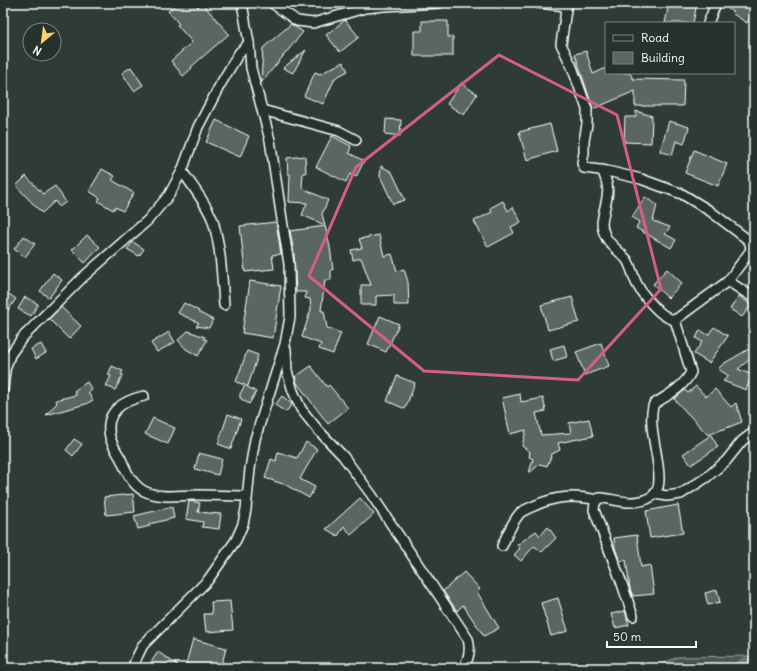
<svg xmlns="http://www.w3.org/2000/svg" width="757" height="671" viewBox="0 0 757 671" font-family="Delius,sans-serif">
<rect width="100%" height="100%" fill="#2f3b35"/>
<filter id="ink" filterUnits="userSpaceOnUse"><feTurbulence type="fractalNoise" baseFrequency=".025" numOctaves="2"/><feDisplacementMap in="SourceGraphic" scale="8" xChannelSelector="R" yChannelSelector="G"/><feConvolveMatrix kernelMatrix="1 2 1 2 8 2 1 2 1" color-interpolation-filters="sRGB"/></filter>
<g filter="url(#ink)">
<path fill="#4a544f" stroke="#a4aaa7" d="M747 656 754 657V668H652L678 657Z"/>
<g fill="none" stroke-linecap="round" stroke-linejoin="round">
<path stroke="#707975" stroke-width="21" d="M746 668H754"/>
</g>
<g fill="#5b6661" stroke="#fff">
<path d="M177 3H194L198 7 202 3 229 34 191 67 192 68 183 76 171 61 192 42 177 25 179 24 168 11Z"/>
<path d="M669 3H697L693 23H665Z"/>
<path d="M720 3H754V12L747 23 733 14 734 13Z"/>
<path d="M345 20 359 37 340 52 326 35Z"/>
<path d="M422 21H448V37H453V56H414V31H422Z"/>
<path d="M291 24 303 32 261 83 263 48Z"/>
<path d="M306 50 293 73 283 68Z"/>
<path d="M586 51 593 74 606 68V73H630L633 79 684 80 683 106H635V91L593 109 575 54Z"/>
<path d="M343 62 348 71 335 78 323 104 304 96 315 72 320 74Z"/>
<path d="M131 67 143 85 134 91 122 73Z"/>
<path d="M461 83 477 94 464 115 447 104Z"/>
<path d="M636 111 652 116 651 143 624 142 625 117H636Z"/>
<path d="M386 119 401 120 400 136 385 134Z"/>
<path d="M216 120 249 136 240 157 206 142Z"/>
<path d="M669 121 689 127 684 144 676 141 672 155 660 151Z"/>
<path d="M550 124 557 151 527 160 519 132Z"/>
<path d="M332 136 351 146 349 153 364 161 356 177 350 174 346 182 316 167Z"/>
<path d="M694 150 727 164 718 186 685 173Z"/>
<path d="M305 156 306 173H303L302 188 328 200 322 214 325 225 302 215 307 203 289 202 290 174H288L287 158Z"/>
<path d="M381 166 392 172 405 200 393 204 380 176Z"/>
<path d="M102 169 115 176 112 180 134 193 123 211 115 207 113 210 98 201 100 198 89 191Z"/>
<path d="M26 176 43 194 55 186 66 202 59 207 55 201 42 213 16 186Z"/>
<path d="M645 197 657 205 653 221 670 227 665 234 676 240 671 248 636 228 639 222 632 217Z"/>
<path d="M503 201 508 211 513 207 521 222 511 227 514 233 488 247 474 221 492 212 490 208Z"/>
<path d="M276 222 281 254 272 255 274 269 245 272 240 226Z"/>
<path d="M325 226 330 247 333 270H331V280H325L321 311H324L327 328 341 333 333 354 319 349 321 344 302 337 311 309 310 299 305 298 306 292H296L294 253 290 231Z"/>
<path d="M87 235 100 247 85 263 72 250Z"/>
<path d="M379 235 384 256 392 254 397 271 404 269 408 282 409 305H394V295L376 296V305H361V285H371L361 258 353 260 351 250 362 248 359 239Z"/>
<path d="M24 236 35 244 25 257 14 249Z"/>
<path d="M133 242 144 249 139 256 127 249Z"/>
<path d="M667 269 682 283 668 298 653 284Z"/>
<path d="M53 273 62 280 49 298 40 291Z"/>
<path d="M250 281 281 286 273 338 242 333Z"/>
<path d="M3 290 16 299 3 317Z"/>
<path d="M739 296 751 305 742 317 730 309Z"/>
<path d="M25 297 38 304 31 316 18 309Z"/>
<path d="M572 297 579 322 548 330 541 305Z"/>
<path d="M184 303 199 311 198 312 213 320 209 328 196 326 199 323 178 313Z"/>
<path d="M61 307 81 326 69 339 49 319Z"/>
<path d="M380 316 399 324 386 352 368 344Z"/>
<path d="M714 327 728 336 709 363 694 354 702 342 696 338 700 330 708 335Z"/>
<path d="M188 331 205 337 204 339 207 340 198 356 186 349 178 340Z"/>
<path d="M169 332 175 342 157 352 151 343Z"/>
<path d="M601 343 609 366 585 375 576 352Z"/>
<path d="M41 344 46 353 36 359 31 349Z"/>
<path d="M564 345 567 357 553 361 550 349Z"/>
<path d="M754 346V356L738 369 752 375 746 390 723 381 729 376 718 369 723 364Z"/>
<path d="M247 351 258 355 248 386H246L256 392 249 404 240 398V394L245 385 236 382Z"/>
<path d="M112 366 123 371 121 374 123 375 115 390 106 386 111 376 108 375Z"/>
<path d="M311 366 327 387 329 385 348 408 328 424 297 383 295 377Z"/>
<path d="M397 376 415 383 405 409 387 401Z"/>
<path d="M87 382 92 390 88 393 93 400 86 404 46 415 57 403 56 400 76 395 74 391Z"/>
<path d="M696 386 706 397 715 389 731 407 736 403 742 422 708 435 674 399 685 390 688 393Z"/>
<path d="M520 394 521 402 543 398 546 411 536 413 541 435 571 433 569 423 589 419 593 436 558 443 560 450 552 454 547 466 540 464 529 473 533 459 529 457 530 452 522 446 526 430 510 434 502 398Z"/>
<path d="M282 396 292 404 286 412 275 405Z"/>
<path d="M228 414 241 419 231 449 218 444Z"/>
<path d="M153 418 175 428 168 444 145 434Z"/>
<path d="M711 435 718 447 691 465 683 454Z"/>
<path d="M74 439 82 444 73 456 66 450Z"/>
<path d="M306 442 317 449 300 479 315 487 309 498 286 485 265 478 271 459 276 461 278 452 297 458Z"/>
<path d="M199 453 222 459 218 475 195 469Z"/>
<path d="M133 494 135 512 106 515 104 497Z"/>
<path d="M360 498 374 514 351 535 344 526 338 536 326 529Z"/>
<path d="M189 501 200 503 198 512 221 514 219 529 202 527 203 522 186 519Z"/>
<path d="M678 505 683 533 650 538 646 511Z"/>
<path d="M172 507 174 518 149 524 150 526 138 529 134 516Z"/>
<path d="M548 527 556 538 542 552 534 546 521 561 514 555 520 548 517 545 536 531 540 536Z"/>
<path d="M637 535 641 567 650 565 654 594 633 596 630 589 626 560 620 561 615 548 614 538Z"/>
<path d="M464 572 480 589 477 592 499 628 484 636 463 605 457 611 443 591Z"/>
<path d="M717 590 720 602 708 605 705 593Z"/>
<path d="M558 598 568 631 551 636 541 603Z"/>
<path d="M230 601 233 630 206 632 204 614H212L211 602Z"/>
<path d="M625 611 629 625 615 628 611 614Z"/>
<path d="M193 639 226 648 221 668H191L185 667Z"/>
<path d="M158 652 182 668H147Z"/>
</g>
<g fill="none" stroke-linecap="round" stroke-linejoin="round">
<g stroke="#fff" stroke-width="12">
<g id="street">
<path d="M272 3 297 21 313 23 365 8 384 6 439 3"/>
<path d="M538 3 567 6"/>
<path d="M567 3 561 44 572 67 587 109V124L584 141V153L582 163 584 168 607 171 641 179 682 194 710 211 747 239 750 243 751 250 728 281 675 320 691 372C684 387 668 395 654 404L653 406C648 428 659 455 659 478 659 481 659 484 658 487 655 499 641 502 630 502 621 502 611 499 602 498H599L595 503 594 510 621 581 633 616"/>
<path d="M708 23 715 6 712 3"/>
<path d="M262 110 339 131 356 140"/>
<path d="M602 170C613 193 605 199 602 223 603 242 616 247 627 260 632 268 633 278 638 286 642 294 658 313 667 317 669 319 673 319 675 320"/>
<path d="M182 171C191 184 208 206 213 221 221 248 222 277 224 305"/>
<path d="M728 281 754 298"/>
<path d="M286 349 287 371 293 391 301 409 318 430 343 456 371 494 468 639C471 650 469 659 463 668"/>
<path d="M3 389 5 370 10 355 22 338 82 278 148 220 169 195 182 171 198 127 220 85 239 53 249 43"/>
<path d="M144 396C122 401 104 412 110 437 112 445 117 452 121 459 126 471 132 485 144 491 160 499 180 495 198 495 215 495 231 496 247 496"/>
<path d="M655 494 667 496 681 494 707 477 726 461 742 441 754 432"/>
<path d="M502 546C507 535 512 522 520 513 524 510 529 508 534 506 555 496 574 495 597 500"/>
<path d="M133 668 135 661 143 645 208 580 236 540 243 524 246 509 250 469 255 439 285 344 290 317 289 264 281 213 270 140 251 68 249 43 242 3"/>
</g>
</g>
<use href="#street" stroke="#26332d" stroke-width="9"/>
</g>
</g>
<path fill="none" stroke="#d45d8c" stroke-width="3" stroke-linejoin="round" d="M499 55 617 115 661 289 578 380 424 371 309 276 356 167Z"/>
<rect width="757" height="671" fill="none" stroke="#26332d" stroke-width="16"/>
<rect x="8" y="8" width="741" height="655" fill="none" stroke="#fff" stroke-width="1.5" filter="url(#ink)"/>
<rect x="605" y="22" width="130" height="52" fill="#26332d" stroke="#7d8581"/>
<rect x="613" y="35" width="20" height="6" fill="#26332d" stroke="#7d8581"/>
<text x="641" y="42" font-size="12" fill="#ffffff">Road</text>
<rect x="613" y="52" width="20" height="12" fill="#5b6661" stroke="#7d8581"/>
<text x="641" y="62" font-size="12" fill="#ffffff">Building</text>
<g transform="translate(42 42) rotate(209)"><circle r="19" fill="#26332d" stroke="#7d8581"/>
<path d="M0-3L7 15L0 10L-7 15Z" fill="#ffd166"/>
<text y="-6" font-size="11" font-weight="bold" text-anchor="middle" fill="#ffffff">N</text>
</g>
<path d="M607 641v6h89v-6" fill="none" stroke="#ffffff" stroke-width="2"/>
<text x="613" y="641" font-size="12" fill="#ffffff" stroke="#26332d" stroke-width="3" paint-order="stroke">50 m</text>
</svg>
